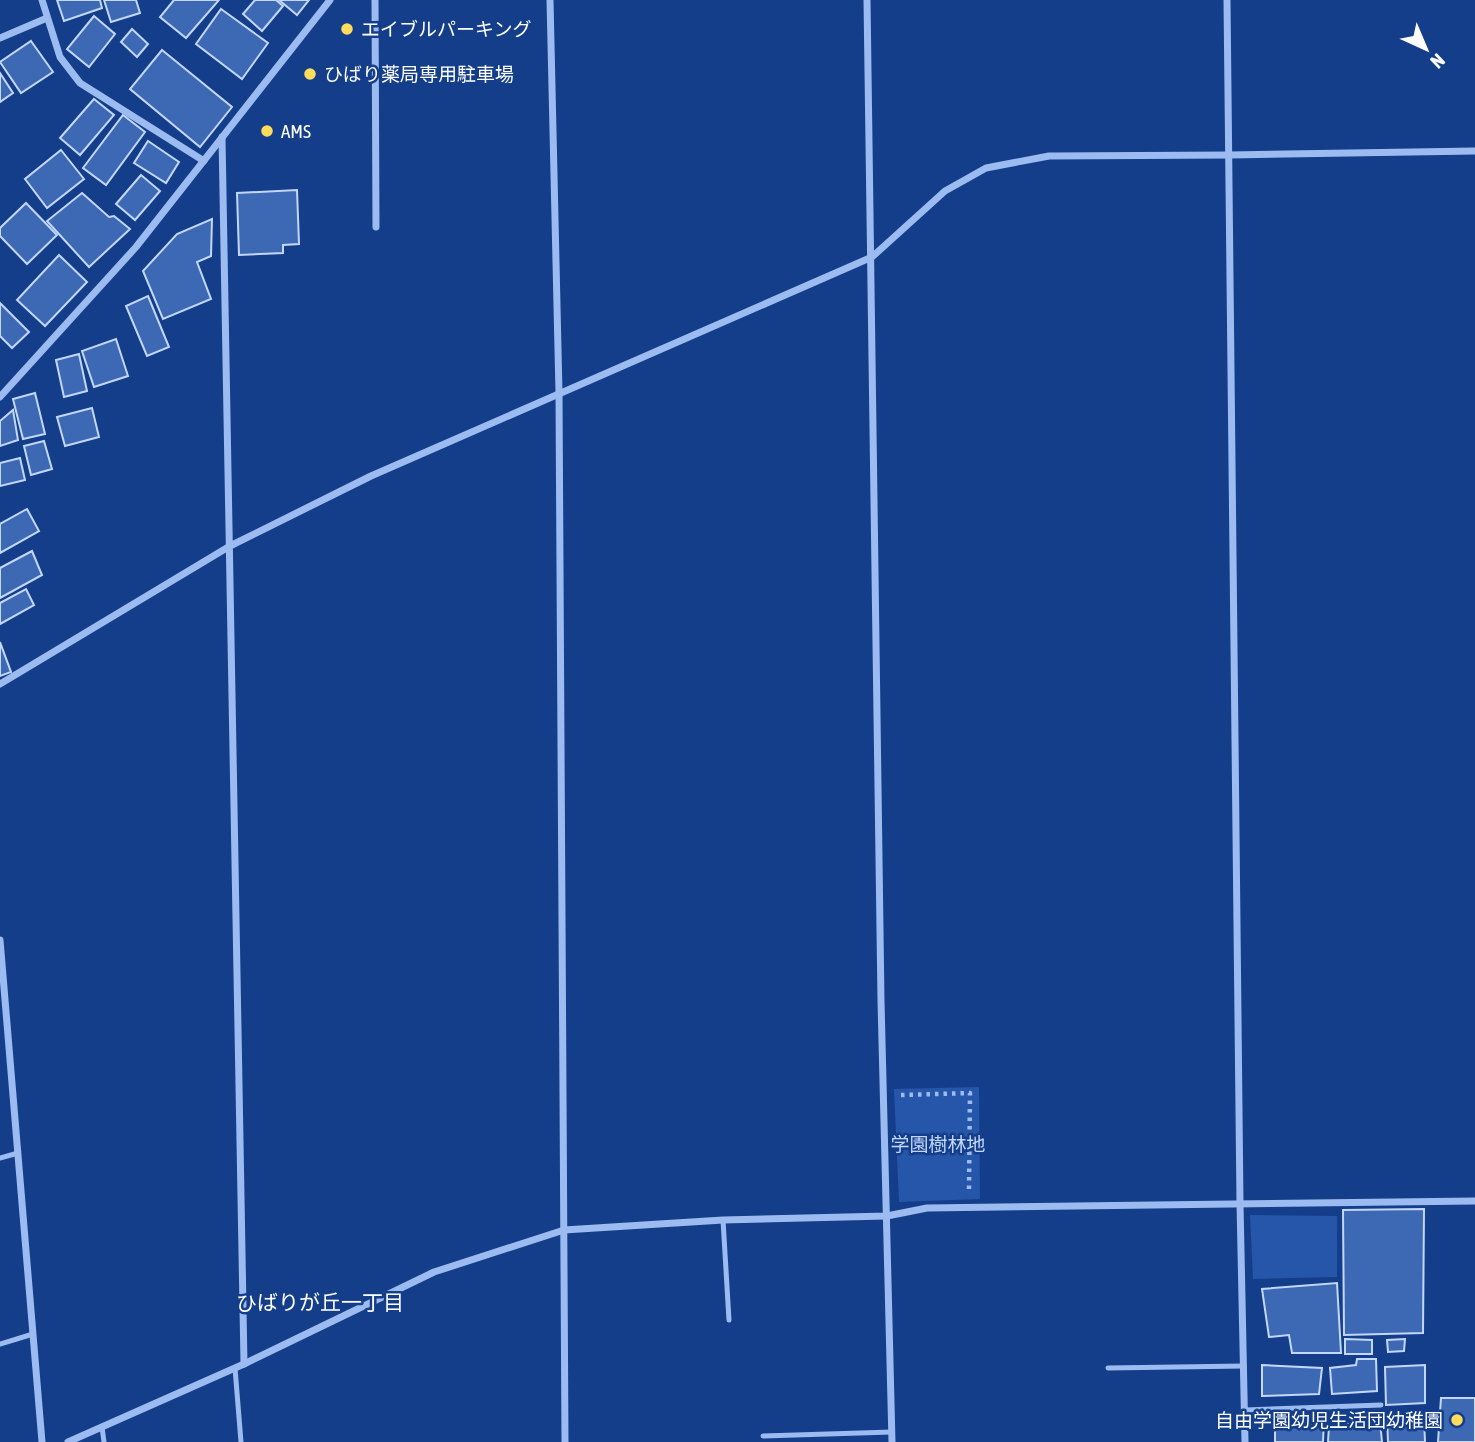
<svg xmlns="http://www.w3.org/2000/svg" width="1475" height="1442" viewBox="0 0 1475 1442" font-family="'Asap Condensed','Noto Sans JP',sans-serif">
<rect width="100%" height="100%" fill="#143e8a"/>
<g fill="#2656a9">
<path d="M979 1087 980 1199 899 1202 894 1089Z"/>
<path d="M1250 1215 1337 1216V1277L1253 1279Z"/>
</g>
<g fill="#3d68b4" stroke="#c2d7fb" stroke-width="2">
<path d="M57 0H100L102 8 64 21Z"/>
<path d="M104 0H136L140 13 111 22Z"/>
<path d="M174 0H219L186 38 160 17Z"/>
<path d="M255 0H276L283 6 262 31 243 14Z"/>
<path d="M279 0H309L297 15Z"/>
<path d="M221 9 268 43 242 79 196 44Z"/>
<path d="M94 16 115 34 89 67 67 49Z"/>
<path d="M132 29 148 44 137 57 121 42Z"/>
<path d="M31 41 53 72 21 93 0 62Z"/>
<path d="M162 50 232 107 200 147 130 89Z"/>
<path d="M0 73 13 93 0 102Z"/>
<path d="M94 99 114 115 80 155 60 138Z"/>
<path d="M123 115 145 132 106 185 83 168Z"/>
<path d="M148 141 179 162 166 183 134 163Z"/>
<path d="M61 150 84 179 47 208 25 179Z"/>
<path d="M141 175 160 191 135 220 116 204Z"/>
<path d="M297 190 299 244 283 245V253L239 255 237 193Z"/>
<path d="M82 193 109 217 114 216 130 229 89 267 47 221Z"/>
<path d="M26 203 57 235 27 264 0 236V228Z"/>
<path d="M212 219 211 256 197 262 211 299 163 319 143 271 177 234Z"/>
<path d="M59 255 87 282 45 326 17 300Z"/>
<path d="M148 296 169 347 147 356 126 306Z"/>
<path d="M0 303 29 332 12 348 0 336Z"/>
<path d="M116 339 128 376 94 387 82 351Z"/>
<path d="M79 354 87 391 64 397 56 360Z"/>
<path d="M35 393 45 434 23 439 13 399Z"/>
<path d="M92 408 99 437 65 446 57 417Z"/>
<path d="M13 410 18 440 0 446V421Z"/>
<path d="M44 441 52 469 31 475 24 446Z"/>
<path d="M20 458 25 480 0 486V463Z"/>
<path d="M27 509 39 531 0 553V524Z"/>
<path d="M32 551 42 575 0 598V568Z"/>
<path d="M26 589 34 605 0 624V603Z"/>
<path d="M0 642 11 672 0 676Z"/>
<path d="M1424 1209 1423 1333 1344 1335 1343 1210Z"/>
<path d="M1337 1283 1341 1353H1292L1289 1335 1269 1337 1262 1289Z"/>
<path d="M1345 1339 1372 1340V1354H1345Z"/>
<path d="M1405 1339 1404 1351 1388 1352 1387 1340Z"/>
<path d="M1357 1359H1376L1377 1391 1332 1394 1330 1368 1356 1365Z"/>
<path d="M1262 1365 1322 1368 1319 1394 1262 1396Z"/>
<path d="M1425 1365V1403L1386 1405 1385 1367Z"/>
<path d="M1441 1398H1475V1442H1438Z"/>
<path d="M1387 1417H1424L1425 1442H1388Z"/>
<path d="M1301 1418 1324 1419 1323 1442H1275V1426H1301Z"/>
<path d="M1380 1421 1382 1442H1328L1329 1426Z"/>
</g>
<g fill="none" stroke-linecap="round" stroke-linejoin="round">
<path stroke="#9cbbf0" stroke-width="4.5" stroke-dasharray="3.5 5" stroke-linecap="butt" d="M901 1095 970 1093 969 1190"/>
<g stroke="#9cbbf0" stroke-width="5">
<path d="M0 1158 18 1153"/>
<path d="M723 1220 729 1320"/>
<path d="M0 1344 33 1334"/>
<path d="M235 1368 241 1442"/>
<path d="M1108 1368 1244 1366"/>
<path d="M1245 1410 1381 1405"/>
<path d="M102 1427 104 1442"/>
<path d="M763 1436 892 1432"/>
</g>
<g stroke="#9cbbf0" stroke-width="7">
<path d="M42 0 60 57 80 83 204 161"/>
<path d="M375 0 376 227"/>
<path d="M550 0 559 393 565 1442"/>
<path d="M867 0 881 1001 892 1442"/>
<path d="M1227 0 1240 1203 1245 1442"/>
<path d="M0 38 47 18"/>
<path d="M222 137 244 1364"/>
<path d="M0 397 136 247 330 0"/>
<path d="M0 684 230 546 371 476 872 257 945 191 986 168 1049 156 1230 155 1475 151"/>
<path d="M0 940 42 1442"/>
<path d="M68 1442 244 1364 434 1272 564 1230 723 1220 887 1216 927 1208 1475 1201"/>
</g>
</g>
<g fill="#ffdd5b" stroke="#143e8a" stroke-width="2.5">
<circle cx="347" cy="29" r="7"/>
<circle cx="310" cy="74" r="7"/>
<circle cx="267" cy="131" r="7"/>
<circle cx="1457" cy="1420" r="7"/>
</g>
<g text-anchor="middle" dominant-baseline="central" stroke-width="5" stroke-linejoin="round" paint-order="stroke">
<g font-size="19" fill="#fff" stroke="#143e8a" text-anchor="start">
<text x="361" y="29">エイブルパーキング</text>
<text x="324" y="74">ひばり薬局専用駐車場</text>
<text x="281" y="131">AMS</text>
<text x="1443" y="1420" text-anchor="end">自由学園幼児生活団幼稚園</text>
</g>
<g font-size="19" fill="#c2d7fb" stroke="#143e8a">
<text x="938" y="1144">学園樹林地</text>
</g>
<g font-size="21" fill="#fff" stroke="#143e8a">
<text x="320" y="1302">ひばりが丘一丁目</text>
</g>
</g>
<g transform="translate(1426 49) rotate(136)" stroke="#143e8a" stroke-width="5" paint-order="stroke">
<path d="M0-5L12 26L0 18L-12 26Z" fill="#ffffff"/>
<text y="-10" font-size="19" font-weight="bold" text-anchor="middle" fill="#ffffff">N</text>
</g>
</svg>
